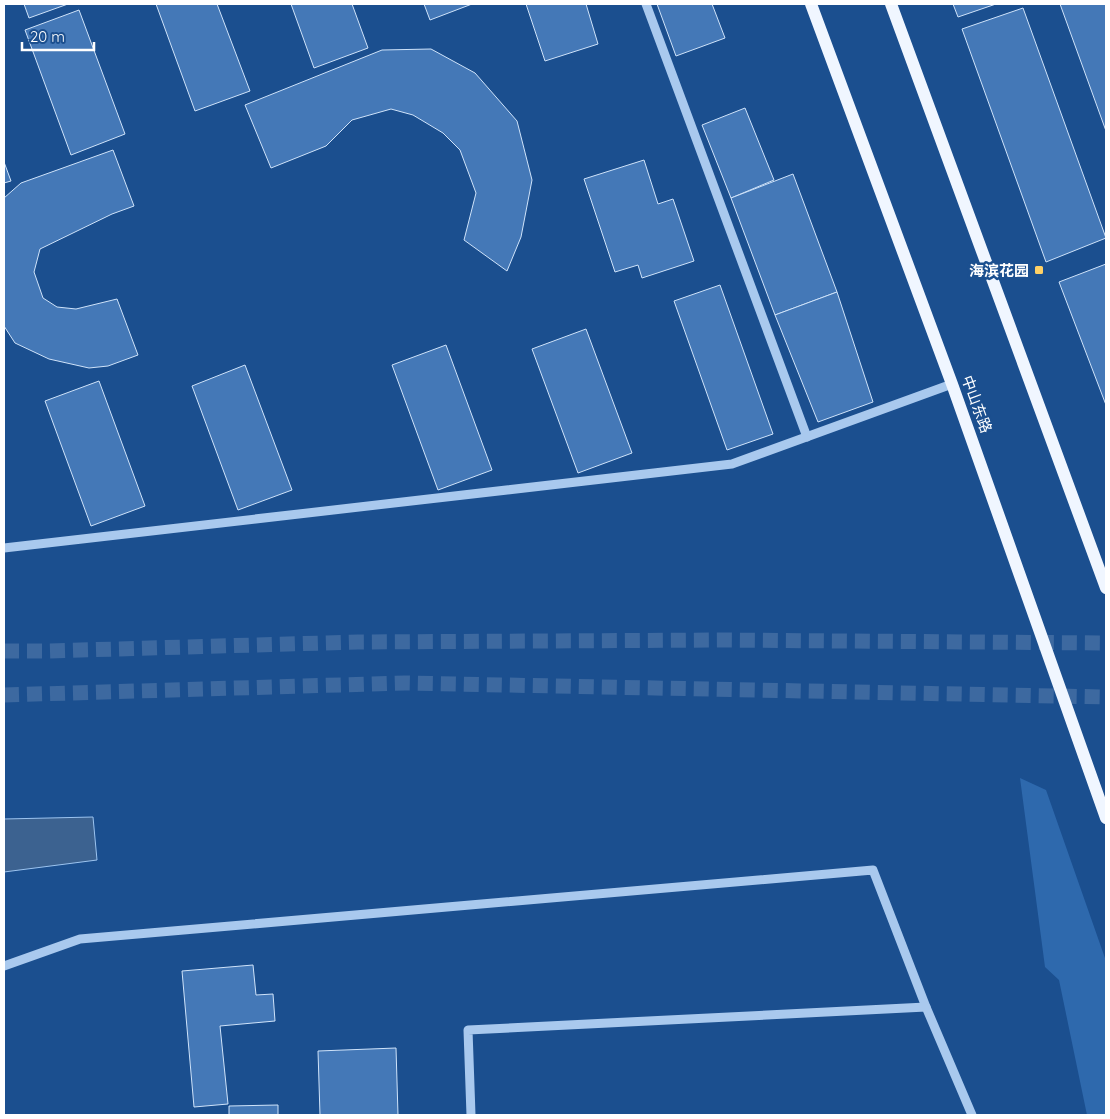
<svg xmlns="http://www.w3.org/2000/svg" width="1110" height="1119" viewBox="0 0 1110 1119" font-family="Quicksand,'Noto Sans SC',sans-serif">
<rect width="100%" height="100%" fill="#1b4f8f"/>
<path fill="#2e69ad" d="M1020 778 1046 790 1106 961V1115H1087L1059 980 1045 967Z"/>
<path fill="#3c6290" stroke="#9cc4f0" d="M93 817 97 860 4 872V819Z"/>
<g fill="#4478b7" stroke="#cfe3fa">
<path d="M24 4H68L29 18Z"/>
<path d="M156 4H217L250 91 195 111Z"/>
<path d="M291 4H352L368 48 314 68Z"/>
<path d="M424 4H472L430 20Z"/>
<path d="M526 4H586L598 44 545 61Z"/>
<path d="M657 4H712L725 38 676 56Z"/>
<path d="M953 4H996L958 17Z"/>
<path d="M1060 4H1106V131Z"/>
<path d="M1023 8 1106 238 1046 262 962 29Z"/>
<path d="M79 10 125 134 71 155 25 30Z"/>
<path d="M431 49 475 73 517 121 532 180 521 237 507 271 464 240 476 193 460 150 443 133 413 115 391 109 352 120 326 146 271 168 245 105 382 50Z"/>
<path d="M745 108 774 180 731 198 702 125Z"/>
<path d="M113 150 134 206 112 214 40 249 34 272 43 298 57 307 76 309 117 299 138 355 108 366 89 368 49 359 15 343 4 326V198L21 183Z"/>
<path d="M644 160 658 204 673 199 694 261 642 278 638 265 615 272 584 179Z"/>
<path d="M4 162 11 181 4 183Z"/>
<path d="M793 174 837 292 775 315 731 198Z"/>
<path d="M1106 264V405L1059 282Z"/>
<path d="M720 285 773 434 727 450 674 301Z"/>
<path d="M837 292 873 402 818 422 775 315Z"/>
<path d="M586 329 632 453 578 473 532 349Z"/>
<path d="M446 345 492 470 438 490 392 365Z"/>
<path d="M245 365 292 490 238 510 192 386Z"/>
<path d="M99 381 145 506 91 526 45 401Z"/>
<path d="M253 965 256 995 273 994 275 1021 220 1026 228 1104 194 1107 182 971Z"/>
<path d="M396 1048 398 1115H320L318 1051Z"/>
<path d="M278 1105V1115H229V1106Z"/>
</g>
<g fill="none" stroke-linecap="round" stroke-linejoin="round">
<g stroke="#3d69a0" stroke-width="15" stroke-dasharray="15 8" stroke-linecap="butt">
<path d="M4 651H47L358 642 717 640 1106 643"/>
<path d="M4 695 405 683 1106 697"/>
</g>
<g stroke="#a9c9ee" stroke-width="9">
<path d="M646 4 807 437"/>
<path d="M4 548 732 464 952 384"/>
<path d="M4 966 80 939 873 870 926 1007"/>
<path d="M471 1115 468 1030 926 1007 972 1115"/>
</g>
<g stroke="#f0f6ff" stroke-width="12">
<path d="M811 4 952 384 1106 818"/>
<path d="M891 4 1106 588"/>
</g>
</g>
<rect fill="#ffd166" stroke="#1b4f8f" stroke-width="2" x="1034" y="265" width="10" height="10" rx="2.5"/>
<g text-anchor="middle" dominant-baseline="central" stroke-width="5" stroke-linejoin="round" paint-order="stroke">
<g font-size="15" font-weight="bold" fill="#fff" stroke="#1b4f8f" text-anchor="end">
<text x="1029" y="270">海滨花园</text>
</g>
<g font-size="15" fill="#fff" stroke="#1b4f8f">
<text transform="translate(977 404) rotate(70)">中山东路</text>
</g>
</g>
<rect width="1110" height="1119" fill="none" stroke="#ffffff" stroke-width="10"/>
<path d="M22 42v8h72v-8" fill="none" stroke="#ffffff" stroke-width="2.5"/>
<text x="30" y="42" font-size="15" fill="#ffffff" stroke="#1b4f8f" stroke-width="4" paint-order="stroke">20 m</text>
</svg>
